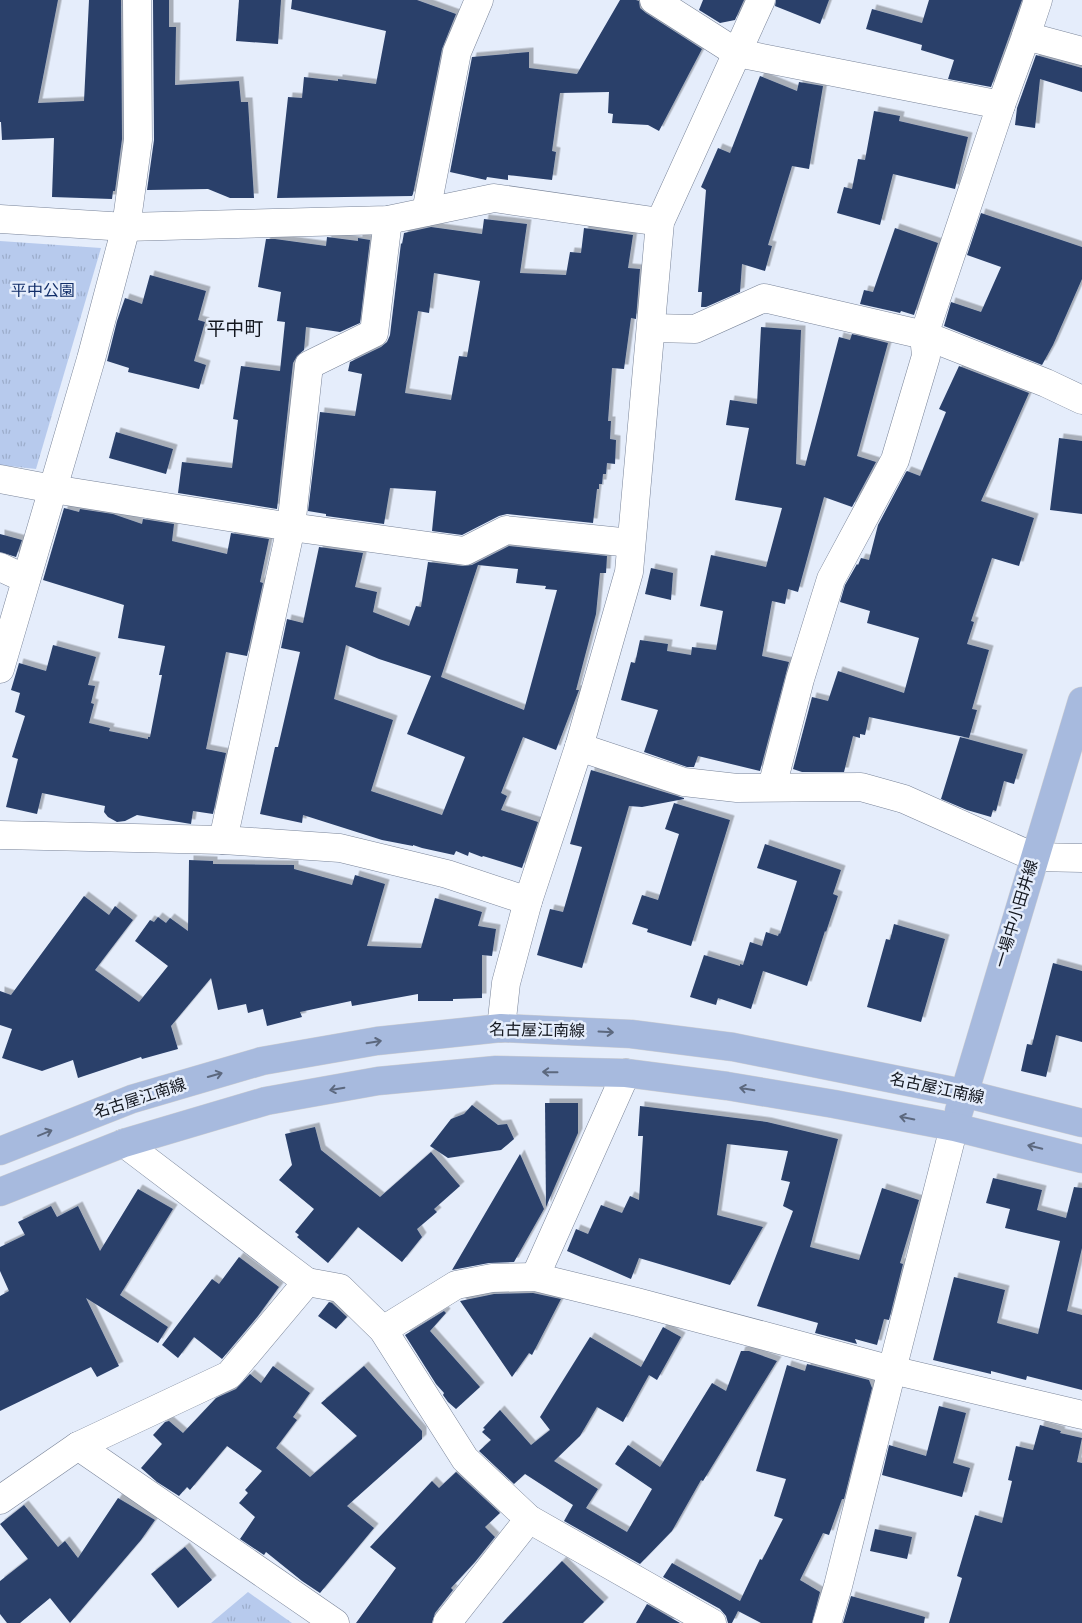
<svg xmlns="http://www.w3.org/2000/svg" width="1082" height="1623" viewBox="0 0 1082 1623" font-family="'Sofia Sans Condensed','Noto Sans JP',sans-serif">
<defs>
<pattern id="park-tufts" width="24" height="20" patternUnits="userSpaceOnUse" patternTransform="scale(1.25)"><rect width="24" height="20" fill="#b7caed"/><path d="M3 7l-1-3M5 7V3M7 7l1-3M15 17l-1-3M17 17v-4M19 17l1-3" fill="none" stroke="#9cadcb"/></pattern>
<filter id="shadow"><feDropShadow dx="4.5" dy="-4.5" stdDeviation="0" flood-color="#0004"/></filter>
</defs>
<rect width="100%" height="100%" fill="#e5edfb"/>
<g fill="url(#park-tufts)">
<path d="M0 241 101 248 36 469 0 465Z"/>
<path d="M248 1592 292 1623H211Z"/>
</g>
<g fill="#2a406b" fill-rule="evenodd" filter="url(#shadow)">
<path d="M0 0H58L38 103 84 101 89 0H121L122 139 115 191H113L112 199 52 197 54 138 2 140 1 122H0Z"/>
<path d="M153 0H169V27H176L175 85 239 81 241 102H248L254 198H230L208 189 147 190 154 140Z"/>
<path d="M239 0H281L278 44 236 41Z"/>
<path d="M292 0H417L456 14 442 49 413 194 412 196 277 198 288 97 302 98 304 77 338 81V79L376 84 386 31 291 9Z"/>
<path d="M620 0H636L639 1 640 8 646 13 702 49 659 131 648 125 612 123 613 114 608 113 609 92 560 93 552 151 556 152 552 180 508 175V180L487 177 486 180 450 172 472 57 529 52V68L577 74Z"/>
<path d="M703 0H744L735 20 720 23 699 10Z"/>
<path d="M776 0H829L820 24 775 6Z"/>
<path d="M929 0H1022L991 87 948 79 954 60 921 50 922 45 866 29 872 9 922 23Z"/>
<path d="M1036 55 1082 68V92L1040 79 1035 128 1015 125 1017 108Z"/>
<path d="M760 76 797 91 799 82 823 86 809 169 792 166 768 245 772 246 765 271 742 264 740 292 706 307H701L702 292H698L706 190 701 187 718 148 730 153Z"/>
<path d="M874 111 900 116 899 121 968 137 955 189 893 174 880 225 837 213 844 187 852 189 858 159 865 160Z"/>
<path d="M981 213 1082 247V279L1053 345 1042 365 944 326 951 302 981 312 1001 267 967 255Z"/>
<path d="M484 219 527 224 520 273 566 275 570 252 581 253 584 228 633 235 628 268 640 269 636 319 631 318 624 369 612 368 608 421H611L610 439 616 440 615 464 607 463 606 474H603L602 484H599V489H597L593 523 507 514 499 516 462 535 432 531 436 491 390 488 384 524 326 516V514L308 511 320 412 355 416 362 374 348 371 350 362 381 347 387 342 390 335 401 243 402 244 404 233 431 227 482 234ZM434 273 480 281 467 357 459 356 451 400 405 393 418 311 429 313Z"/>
<path d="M895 228 938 243 914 315 901 311 900 313 896 312 860 304 864 290 873 292Z"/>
<path d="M327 237 358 241V238L370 240 360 323 340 332 306 327 304 350 297 356 293 363 277 509 178 493 182 462 232 468 238 420 233 419 241 366 280 371 285 322 277 321 281 292 258 287 266 239H275L326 246Z"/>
<path d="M150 275 206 291 198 320 205 322 194 361 206 365 199 389 128 372 129 368 107 361 117 321 125 298 142 304Z"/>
<path d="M761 327 801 330 796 464 805 466 839 337 850 340 852 334 888 343 857 456 876 462 852 507 824 497 798 592 788 589 785 604 772 601 762 656 789 662 760 771 698 756 694 767H687L644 752 658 710 621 700 631 662 635 663 640 640 668 644 667 651 691 655 692 647 716 650 723 611 700 606 711 555 766 567 782 508 735 500 749 428 726 425 730 400 757 404Z"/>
<path d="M959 366 1029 393 981 501 1034 518 1019 566 992 558 971 621 974 622 967 644 989 650 972 709 977 710 969 738 869 717 865 735 860 734V738L853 736 844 772H802L793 769 812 697 828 701 838 671 904 693 919 638 867 623 870 611 840 602 845 585 857 564 858 565 861 558 869 560 878 525 906 472 907 471 920 476 946 412 939 409Z"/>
<path d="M116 432 173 449 166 474 109 458Z"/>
<path d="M1059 438 1082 441V514L1050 510Z"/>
<path d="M64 508 79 512 80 509 113 514 142 524 143 519 174 524 172 541 227 554 231 533 269 539 260 582 263 583 247 656 226 652 206 749 226 753 213 814 193 811 191 824 137 815 125 821 117 822 108 817 104 812 105 806 42 793 37 814 6 807 18 759 12 757 25 716 15 712 20 693 11 690 19 663 46 671 53 645 96 657 88 685 95 686 91 703 94 704 89 723 110 728 109 731 148 739V737H150L162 675H159L165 646 118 638 124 605 43 580Z"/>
<path d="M0 534 22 540 16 557 0 552Z"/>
<path d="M509 546 607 556 606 573H600L596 614 576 690H579L556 750 523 737 501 793 507 796 501 810 538 822 522 868 483 856 482 857 469 852 468 856 456 851 454 855 422 848 413 845V846L382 840 303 815 302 823 260 814 275 747H278L300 652 281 648 287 619 303 623 319 547 363 553 355 587 377 592 373 612 409 626 416 606 421 607 428 562 463 566 472 565ZM478 565 518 569 516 583 546 586 545 589 557 590 524 710 441 677ZM346 645 379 659 431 676 407 734 465 757 442 815 371 791 393 720 334 699Z"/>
<path d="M651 568 673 573 671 600 645 594Z"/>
<path d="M960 737 1023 754 1014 784 1004 781 996 811 993 810 991 817 967 810 941 799Z"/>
<path d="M591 770 684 798V799L642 807 629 806 582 968 537 955 550 909 563 912 582 847 570 844Z"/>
<path d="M674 803 730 820 691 946 647 932 648 929 632 924 642 895 658 900 679 834 665 829Z"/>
<path d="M765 844 841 870 833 894 838 896 826 932 825 931 807 986 763 971 751 1009 718 998 716 1005 690 997 704 955 740 966V964L743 965 750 942 762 946 766 932 778 936 779 933 780 934 797 881 757 868Z"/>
<path d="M189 860 213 861V864L294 865V869L352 885 355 875 385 884 367 946 421 948 435 898 482 912 478 926 496 929 492 956 482 955V998L453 999V1001H418V994L352 1006 351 1001 300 1012 302 1017 267 1026 263 1009 248 1013 246 1004 218 1010 211 978 171 1026 178 1049 142 1059 141 1057 78 1078 73 1060 42 1071 2 1058 12 1029 0 1025V991L11 995 84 896 109 915 115 906 133 920 95 970 139 1002 168 966 135 941 150 920 154 922 158 917 166 923 170 918 188 931Z"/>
<path d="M894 924 945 939 921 1022 867 1007 886 939 890 940Z"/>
<path d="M1053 963 1082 971V1042L1056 1035 1046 1077 1021 1071 1027 1044 1032 1045Z"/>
<path d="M545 1103H578V1133L546 1207Z"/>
<path d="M472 1105 498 1125 507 1124 514 1139 501 1150 448 1158 430 1146 451 1119 464 1114Z"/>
<path d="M640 1106 767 1122 838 1139 810 1247 859 1260 882 1188 919 1200 900 1263 903 1264 889 1320 884 1319 877 1345 855 1339 857 1344 815 1333 818 1323 757 1306 793 1211 783 1206 790 1182 781 1180 788 1151 727 1144 717 1215 763 1227 730 1285 639 1258 631 1279 567 1251 576 1229 588 1234 601 1205 622 1213 630 1196 639 1200 643 1136H638Z"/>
<path d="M315 1127 321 1150 380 1197 431 1152 460 1186 434 1209 437 1212 417 1229 422 1237 402 1262 358 1227 328 1263 297 1237 299 1235 295 1232 314 1209 279 1180 292 1165 285 1134Z"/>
<path d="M520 1154 544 1209 514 1262 489 1263 452 1270Z"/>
<path d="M993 1178 1042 1190 1037 1210 1066 1218 1074 1187 1082 1188V1248L1067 1311 1082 1315V1390L1027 1376 1026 1380 991 1371V1374L933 1360 954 1277 1005 1290 997 1323 1038 1334 1060 1241 1005 1228 1010 1209 986 1203Z"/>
<path d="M138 1189 173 1209 120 1295 168 1327 158 1343 86 1298 119 1366 97 1377 91 1367 0 1411V1296L9 1291 0 1271V1247L25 1235 18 1222 51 1206 57 1217 78 1206 100 1251Z"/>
<path d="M239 1257 279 1287 258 1316 222 1359 194 1337 178 1358 162 1345 212 1279 219 1284Z"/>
<path d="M533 1293 561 1299 532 1355 529 1353 512 1377 460 1301 494 1294Z"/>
<path d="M329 1302 332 1303 347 1317 336 1329 318 1316Z"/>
<path d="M444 1311 446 1313 430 1331 480 1387 456 1409 448 1402 443 1395 444 1393 436 1384 405 1335Z"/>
<path d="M663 1327 681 1337 657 1380 649 1375 623 1422 597 1407 580 1436 554 1461 598 1489 586 1508 627 1532 652 1489 615 1464 628 1445 660 1467 712 1383 726 1391 741 1351H749L777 1361 703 1481 701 1480 672 1531 640 1564 564 1521 573 1505 525 1474 514 1484 479 1451 491 1440 482 1432 485 1429 483 1428 500 1410 531 1445 550 1430 540 1417 590 1337 641 1367Z"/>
<path d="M807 1364 869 1380 872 1388 844 1499H842L829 1535 823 1533 800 1580 820 1592 812 1623H761L738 1611 732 1623H728L726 1616 720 1609 663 1577 672 1563 740 1601 760 1559 762 1560 783 1519 774 1516 786 1479 756 1471 787 1365 805 1371Z"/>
<path d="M273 1366 310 1393 293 1417 297 1420 276 1448 310 1477 357 1436 321 1403 364 1366 422 1431V1439L347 1506 374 1528 320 1593 302 1581 266 1552 264 1555 240 1539 255 1517 239 1503 248 1493 245 1490 262 1471 227 1446 190 1490 187 1487 179 1496 157 1482 141 1468 162 1444 153 1435 165 1422 169 1421 183 1433 216 1398 236 1389 250 1374 261 1383Z"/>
<path d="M939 1406 966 1413 953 1463 970 1468 962 1497 882 1475 889 1445 926 1456Z"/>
<path d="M1040 1425 1061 1431 1060 1433 1082 1438 1077 1462 1082 1463V1623H949L962 1578 957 1576 975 1515 1002 1523 1012 1481 1008 1480 1016 1446 1033 1450Z"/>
<path d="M456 1472 500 1513 485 1527 495 1537 475 1562 451 1588 453 1590 435 1613 432 1623H356L396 1568 370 1547 432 1481 439 1488Z"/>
<path d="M118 1498 155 1520 141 1540 70 1623 50 1598 20 1623H7L0 1614V1581L28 1559 0 1524 24 1505 58 1547 65 1541 78 1558Z"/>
<path d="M875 1529 912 1537 907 1559 870 1551Z"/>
<path d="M185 1547 212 1580 178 1608 151 1574Z"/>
<path d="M562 1561 604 1602 583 1623H502Z"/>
<path d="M851 1596 925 1617 924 1623H843Z"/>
<path d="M647 1604 680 1623H636Z"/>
</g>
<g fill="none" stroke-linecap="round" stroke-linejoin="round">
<g stroke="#798499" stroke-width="29">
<g id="minor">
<path d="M654 0 737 53 1001 105"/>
<path d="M1026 36 1082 51"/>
<path d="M426 212 457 52 479 0"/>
<path d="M0 219 126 227 388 220 494 198 660 222"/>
<path d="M652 328 695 329 764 298 924 335 1046 383 1082 400"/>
<path d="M0 479 53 489 291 527 465 551 506 530 631 543"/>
<path d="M0 567 26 579"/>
<path d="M0 669 91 359 126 227 138 140 137 0"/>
<path d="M579 747 684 782 737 788 861 787 904 799 1034 857 1082 858"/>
<path d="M772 787 800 679 831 579 895 460 926 356 924 335 1001 105 1026 36 1038 0"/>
<path d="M0 835 223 840 340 848 447 874 528 901"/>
<path d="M223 840 291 527 309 365 374 333 388 220"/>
<path d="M501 1028 506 983 528 901 579 747 629 572 660 222 761 0"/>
<path d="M124 1143 307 1282"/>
<path d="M535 1277 626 1073"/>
<path d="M383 1330 456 1285 492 1278 535 1277 637 1302 892 1370 1082 1415"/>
<path d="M78 1446 335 1623"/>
<path d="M0 1500 78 1446 229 1375 307 1282 340 1288 383 1330 465 1459 529 1519 712 1623"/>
<path d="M447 1623 529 1519"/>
<path d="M827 1623 838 1586 892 1370 954 1127"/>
</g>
</g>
<g stroke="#d0d0d2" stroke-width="29">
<g id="major">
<path d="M959 1111 1082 701"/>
<path d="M0 1151 132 1099 262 1061 377 1041 501 1028 631 1034 733 1047 963 1093 1082 1123"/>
<path d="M0 1192 124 1143 266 1101 378 1081 496 1070 626 1073 727 1086 834 1104 954 1127 1082 1159"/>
</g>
</g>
<use href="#minor" stroke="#fff" stroke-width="28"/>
<use href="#major" stroke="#a7bade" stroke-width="28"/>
</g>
<defs><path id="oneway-shaft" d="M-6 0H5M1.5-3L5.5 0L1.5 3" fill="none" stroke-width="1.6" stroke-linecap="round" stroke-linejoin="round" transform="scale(1.25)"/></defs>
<g stroke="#5c687e">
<use href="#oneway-shaft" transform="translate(606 1032) rotate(3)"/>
<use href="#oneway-shaft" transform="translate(374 1042) rotate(-9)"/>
<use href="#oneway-shaft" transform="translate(550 1072) rotate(-179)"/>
<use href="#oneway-shaft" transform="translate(215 1075) rotate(-16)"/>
<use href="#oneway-shaft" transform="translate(337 1089) rotate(170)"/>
<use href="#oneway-shaft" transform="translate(747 1089) rotate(-170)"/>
<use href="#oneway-shaft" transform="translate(907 1118) rotate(-169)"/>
<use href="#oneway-shaft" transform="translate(45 1133) rotate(-22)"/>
<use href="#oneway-shaft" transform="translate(1035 1147) rotate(-166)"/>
</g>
<g text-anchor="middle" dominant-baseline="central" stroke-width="5" stroke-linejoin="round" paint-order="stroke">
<g font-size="16" fill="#122e69" stroke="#e5edfb">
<text x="43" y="291">平中公園</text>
</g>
<g font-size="16" fill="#12161e" stroke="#e5edfb">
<text transform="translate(1017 914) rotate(-73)">一場中小田井線</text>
<text transform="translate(537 1031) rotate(1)">名古屋江南線</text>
<text transform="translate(937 1089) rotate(12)">名古屋江南線</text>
<text transform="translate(140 1099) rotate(-18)">名古屋江南線</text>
</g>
<g font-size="19" fill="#12161e" stroke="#e5edfb">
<text x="235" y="329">平中町</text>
</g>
</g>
</svg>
